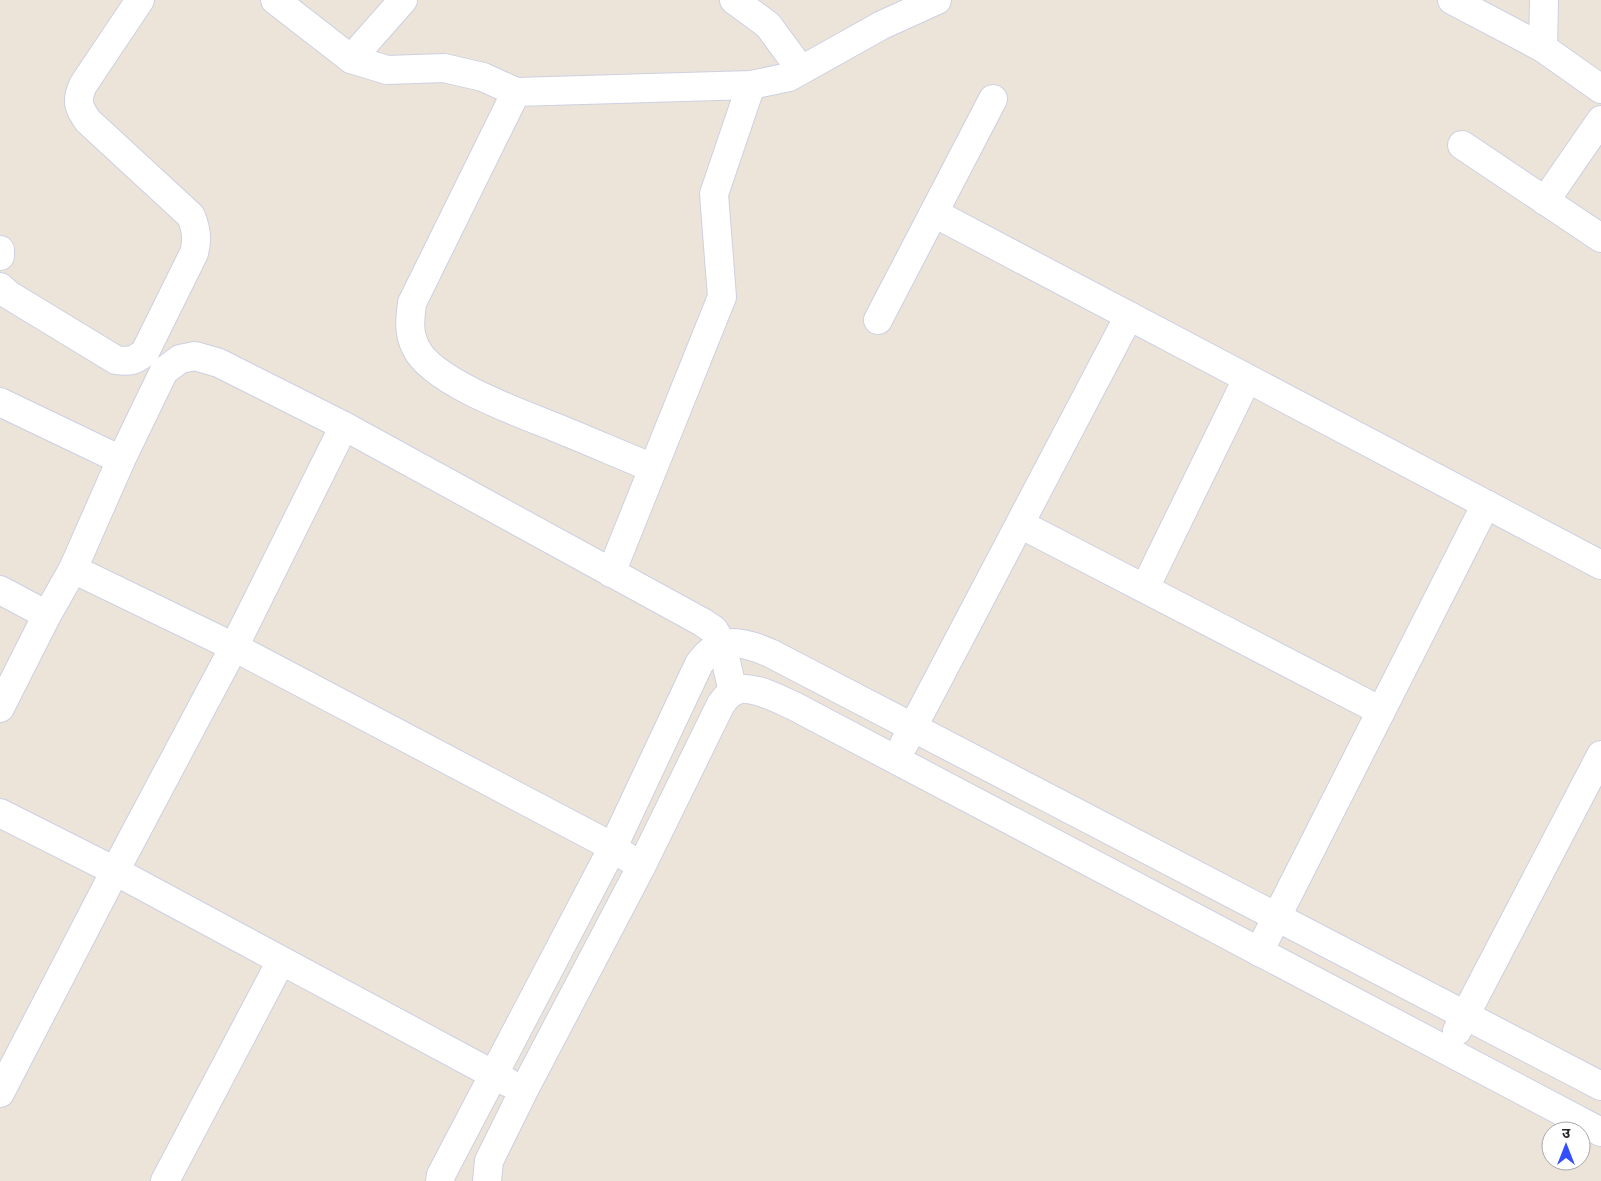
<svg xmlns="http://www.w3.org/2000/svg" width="1601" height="1181" viewBox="0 0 1601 1181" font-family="'Noto Sans','Noto Sans Devanagari',sans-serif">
<rect width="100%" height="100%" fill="#ece4d8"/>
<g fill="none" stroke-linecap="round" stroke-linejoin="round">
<g stroke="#cdd0e3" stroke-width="30">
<g id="minor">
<path d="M275 0 351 59 387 70 444 68 483 77 516 92 751 85 789 77 882 25 937 0"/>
<path d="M734 0 768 25 801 70"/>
<path d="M1452 0 1543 48 1601 89"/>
<path d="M1543 48 1544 0"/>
<path d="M351 59 403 0"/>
<path d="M516 92 412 303C410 319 408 333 416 348 432 382 522 414 557 428 589 441 621 455 653 468"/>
<path d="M1462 145 1601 238"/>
<path d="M1545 201 1601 120"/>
<path d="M934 213 1601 565"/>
<path d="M0 250V256"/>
<path d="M0 287 9 295 116 360C129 362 135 361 145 352L194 253C198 239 196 229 191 216L88 121C78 107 76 101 83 85L140 0"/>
<path d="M878 320 993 99"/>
<path d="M0 402 121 460"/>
<path d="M1020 524 1381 711"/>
<path d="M73 569 234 647 613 847 628 858"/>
<path d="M611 573 722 297 714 194 751 85"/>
<path d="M1145 588 1247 379"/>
<path d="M0 590 47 615"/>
<path d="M0 708 47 615 73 569 121 460 164 371 180 359 195 356 219 363 344 426 702 622 714 630 722 644 733 692"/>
<path d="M904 744 1129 316"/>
<path d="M0 813 115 871 509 1083"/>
<path d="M1259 952 1486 504"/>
<path d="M1457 1031 1601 755"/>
<path d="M0 1093 115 871 234 647 344 426"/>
<path d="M165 1181 281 961"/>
<path d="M440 1181 441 1175 613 847 699 664C719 635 742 641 770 653L1601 1086"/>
<path d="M487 1181 489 1161 524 1090 641 867 721 704C724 700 728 695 732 692 749 682 778 699 794 706L1601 1132"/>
</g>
</g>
<use href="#minor" stroke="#fff" stroke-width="28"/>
</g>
<g transform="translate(1566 1146)"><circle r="24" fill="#ffffff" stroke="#a9a9a9"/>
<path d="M0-4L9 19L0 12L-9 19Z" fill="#324eff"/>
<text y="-8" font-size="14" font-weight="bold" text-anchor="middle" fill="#282828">उ</text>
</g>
</svg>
